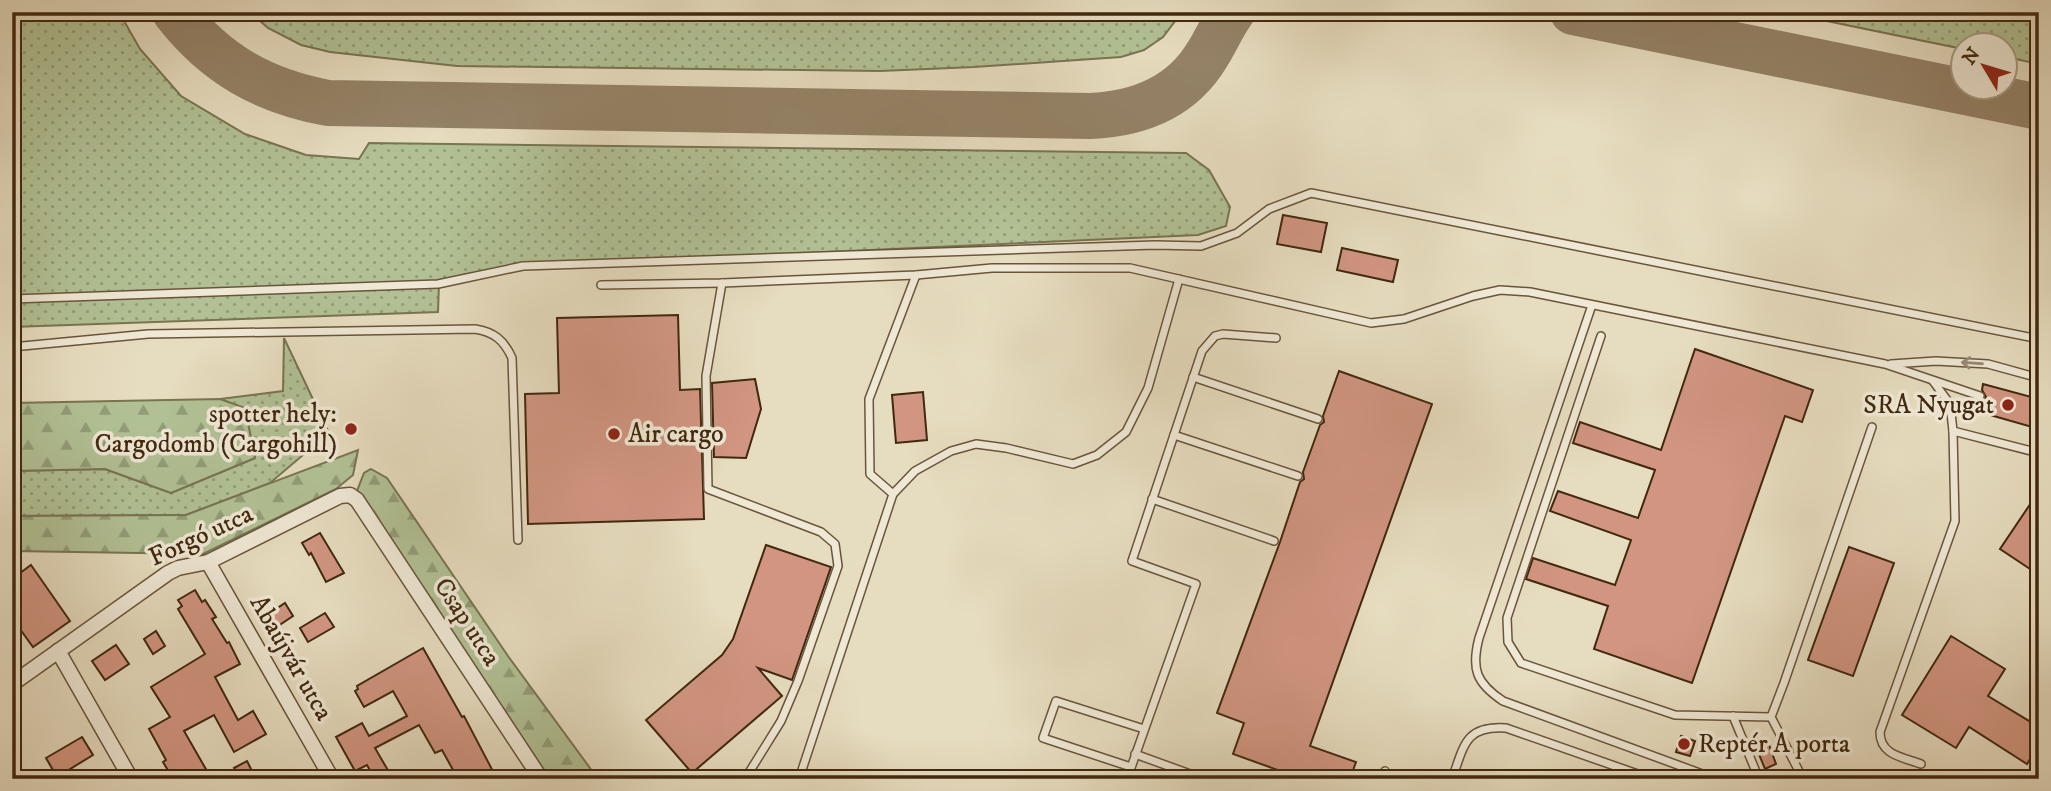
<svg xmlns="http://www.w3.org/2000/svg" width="2051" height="791" viewBox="0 0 2051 791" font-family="'IM FELL DW Pica',serif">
<defs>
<pattern id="grass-dots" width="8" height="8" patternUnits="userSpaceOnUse" patternTransform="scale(1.75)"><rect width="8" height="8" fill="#b1c195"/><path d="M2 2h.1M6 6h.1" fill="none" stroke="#929d78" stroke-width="1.8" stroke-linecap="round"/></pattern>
<pattern id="forest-firs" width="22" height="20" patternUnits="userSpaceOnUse" patternTransform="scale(1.75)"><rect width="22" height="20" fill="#b1c195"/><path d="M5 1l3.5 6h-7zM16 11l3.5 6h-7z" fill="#929d78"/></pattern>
</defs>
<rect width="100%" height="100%" fill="#e6dcbf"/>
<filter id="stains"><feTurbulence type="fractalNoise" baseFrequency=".00286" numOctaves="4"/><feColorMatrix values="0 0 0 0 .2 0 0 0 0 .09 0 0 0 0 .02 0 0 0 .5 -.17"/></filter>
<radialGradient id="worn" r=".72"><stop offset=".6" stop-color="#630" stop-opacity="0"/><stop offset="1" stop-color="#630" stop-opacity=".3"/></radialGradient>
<g fill="url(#grass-dots)" stroke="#797452" stroke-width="2">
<path d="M12 12H119L140 49 181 96 245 134 306 155 359 159 369 143 1186 153 1209 170 1230 207 1226 226 1198 235 523 266 439 284 438 312 12 327Z"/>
<path d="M250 12H1182L1163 37 1144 50 1121 57 974 67 880 71 457 66 330 52 301 45 268 28Z"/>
<path d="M1783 12H2039V64L2006 57V46H1964L1963 49Z"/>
<path d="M284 338 329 433 270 483 186 515 12 516V471L105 469 171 493 255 458 245 409 220 399 283 391Z"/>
</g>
<g fill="url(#forest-firs)" stroke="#797452" stroke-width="2">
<path d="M220 399 245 408 255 458 171 493 105 469 12 471V403Z"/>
<path d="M358 450 353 475 336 489 203 554 12 551V516L186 515Z"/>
<path d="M371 469 387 478 508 656 598 779H550L357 491 364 473Z"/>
</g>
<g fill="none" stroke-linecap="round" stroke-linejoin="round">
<g stroke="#948267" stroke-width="46">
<path d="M175 12C216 65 264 91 328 103L1090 116C1138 114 1181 98 1207 55 1216 41 1222 26 1232 12"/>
<path d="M1573 12 2039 107"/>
</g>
</g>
<g fill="#d19581" stroke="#41280f" stroke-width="2">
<path d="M1283 215 1327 223 1321 252 1277 244Z"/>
<path d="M1342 248 1398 260 1393 282 1337 270Z"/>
<path d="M678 315 680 390 700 389 704 519 528 524 525 394 559 393 557 318Z"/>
<path d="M1695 349 1813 390 1802 422 1785 416 1692 683 1594 649 1608 606 1526 579 1533 558 1615 585 1631 540 1550 511 1558 491 1638 518 1655 470 1573 443 1580 422 1661 450Z"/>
<path d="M1339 371 1432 404 1310 746 1356 762 1350 779H1303L1233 754 1244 723 1217 713 1280 542 1300 482 1304 479 1303 472 1320 425 1324 422 1323 416Z"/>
<path d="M755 379 761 409 746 458 714 457 712 383Z"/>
<path d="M1983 384 2039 399V429L1976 411 1978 402 1983 401 1986 397 1982 390Z"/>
<path d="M923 392 927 440 896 443 892 395Z"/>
<path d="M2039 491V575L2000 549Z"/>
<path d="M320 533 344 573 326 582 311 553 309 555 302 543Z"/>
<path d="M766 545 831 567 792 680 758 668 782 696 692 773 646 720 722 655 733 639Z"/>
<path d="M1849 547 1894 563 1853 676 1808 660Z"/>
<path d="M31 565 70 621 33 647 12 618V579Z"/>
<path d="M195 590 202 602 205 600 216 617 212 619 227 643 229 642 240 664 215 677 238 720 253 711 266 734 234 752 214 715 184 731 207 771 194 779H173L163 762 166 760 149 729 170 717 151 687 205 654 178 609 182 606 178 600Z"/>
<path d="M285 603 293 616 275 628 267 615Z"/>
<path d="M325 613 334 627 308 642 300 628Z"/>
<path d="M156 631 165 646 153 654 144 639Z"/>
<path d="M1951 636 2005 669 1988 696 2039 727V744L2027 764 1969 727 1956 748 1902 715Z"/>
<path d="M116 645 129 664 105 680 92 661Z"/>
<path d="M423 648 462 717 464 716 497 779H458L442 750 435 753 419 725 375 748 393 779H375L367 765 355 771 336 737 362 723 369 736 407 716 393 691 364 707 355 691 358 689 357 686Z"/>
<path d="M1681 736 1695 741 1690 756 1676 752Z"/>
<path d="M82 737 93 755 57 777 46 758Z"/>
<path d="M1768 742 1776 764 1765 769 1756 747Z"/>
<path d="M247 761 256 779H240L234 768Z"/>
</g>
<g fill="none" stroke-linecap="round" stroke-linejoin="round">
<g stroke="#6a553b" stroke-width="10">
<g id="service">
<path d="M722 283 706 376 708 489 821 532 835 544 838 566 798 681 781 721 745 779"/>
<path d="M601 285 722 283 916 275 992 268H1130L1371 323 1404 319 1473 296 1500 290 1530 292 1885 364 1980 396"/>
<path d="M12 299 438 284 523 266 1155 245 1201 246 1237 233 1269 209 1311 193 2039 339"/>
<path d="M1592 305 1479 638C1471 669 1476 683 1503 701L1716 779"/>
<path d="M1601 336 1507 618 1508 642 1521 663 1675 715 1771 717"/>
<path d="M12 347 148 334 475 329C494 332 504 340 512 358L518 540"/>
<path d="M1891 364 1936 361 1988 364 2039 378"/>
<path d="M1193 377 1318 419"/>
<path d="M1953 431 2039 453"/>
<path d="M1174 435 1298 476"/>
<path d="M893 494 870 474 869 399 916 275"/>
<path d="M1152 499 1274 541"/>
<path d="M1733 716 1759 779"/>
<path d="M1135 754 1204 779"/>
<path d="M1921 764C1902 757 1880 755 1880 732L1955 521 1953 431 1950 404 1933 381"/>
<path d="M1131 767 1043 738 1056 701 1144 729"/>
<path d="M799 779 893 494 915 471 951 451 976 444 1006 448 1073 464 1097 455 1126 432 1148 388 1179 279"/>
<path d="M1127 779 1196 584 1132 561 1202 351 1215 336 1223 334 1276 338"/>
<path d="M1383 779 1385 771"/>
<path d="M1452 779C1464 746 1465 725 1506 728L1652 779"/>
<path d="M1803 779 1771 717 1784 683 1872 427"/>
</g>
</g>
<g stroke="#6a553b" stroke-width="17">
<g id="minor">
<path d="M208 562 332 779"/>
<path d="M58 651 131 779"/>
<path d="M12 684 168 573 178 568 208 562 340 496 350 495 357 500 541 779"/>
</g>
</g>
<use href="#service" stroke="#efe8d5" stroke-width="7"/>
<use href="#minor" stroke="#efe8d5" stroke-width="14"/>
</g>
<defs><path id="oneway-shaft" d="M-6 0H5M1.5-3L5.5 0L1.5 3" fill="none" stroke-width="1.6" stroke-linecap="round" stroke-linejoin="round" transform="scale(1.75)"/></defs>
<use stroke="#988872" href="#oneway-shaft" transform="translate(1972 363) rotate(-176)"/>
<g fill="#8f2418" stroke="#efe8d5" stroke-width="2.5">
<circle cx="2008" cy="405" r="7"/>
<circle cx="351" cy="429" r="7"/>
<circle cx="614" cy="434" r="7"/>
<circle cx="1684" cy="744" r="7"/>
</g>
<g text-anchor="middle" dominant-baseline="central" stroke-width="7" stroke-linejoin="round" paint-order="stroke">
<g font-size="26" fill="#41280f" stroke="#efe8d5" text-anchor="end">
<text x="1994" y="405">SRA Nyugat</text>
<text x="337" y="414">spotter hely:<tspan x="337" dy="30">Cargodomb (Cargohill)</tspan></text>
<text x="628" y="434" text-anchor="start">Air cargo</text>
<text x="1698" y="744" text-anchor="start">Reptér A porta</text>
</g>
<g font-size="26" fill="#41280f" stroke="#efe8d5">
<text transform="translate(201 536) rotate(-25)">Forgó utca</text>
<text transform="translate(467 622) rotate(57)">Csap utca</text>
<text transform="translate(291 658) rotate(60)">Abaújvár utca</text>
</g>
</g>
<rect width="2051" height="791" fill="none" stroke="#e6dcbf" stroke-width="42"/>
<rect x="14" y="14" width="2023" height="763" fill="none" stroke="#41280f" stroke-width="3.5"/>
<rect x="21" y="21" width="2009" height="749" fill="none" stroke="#41280f" stroke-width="2"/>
<g transform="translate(1984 66) rotate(308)"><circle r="33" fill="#efe8d5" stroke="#a99b86" stroke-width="2"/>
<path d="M0-5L12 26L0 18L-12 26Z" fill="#8f2418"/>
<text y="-10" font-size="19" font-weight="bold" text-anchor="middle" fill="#41280f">N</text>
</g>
<rect width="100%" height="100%" filter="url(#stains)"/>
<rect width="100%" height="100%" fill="url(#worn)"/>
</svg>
